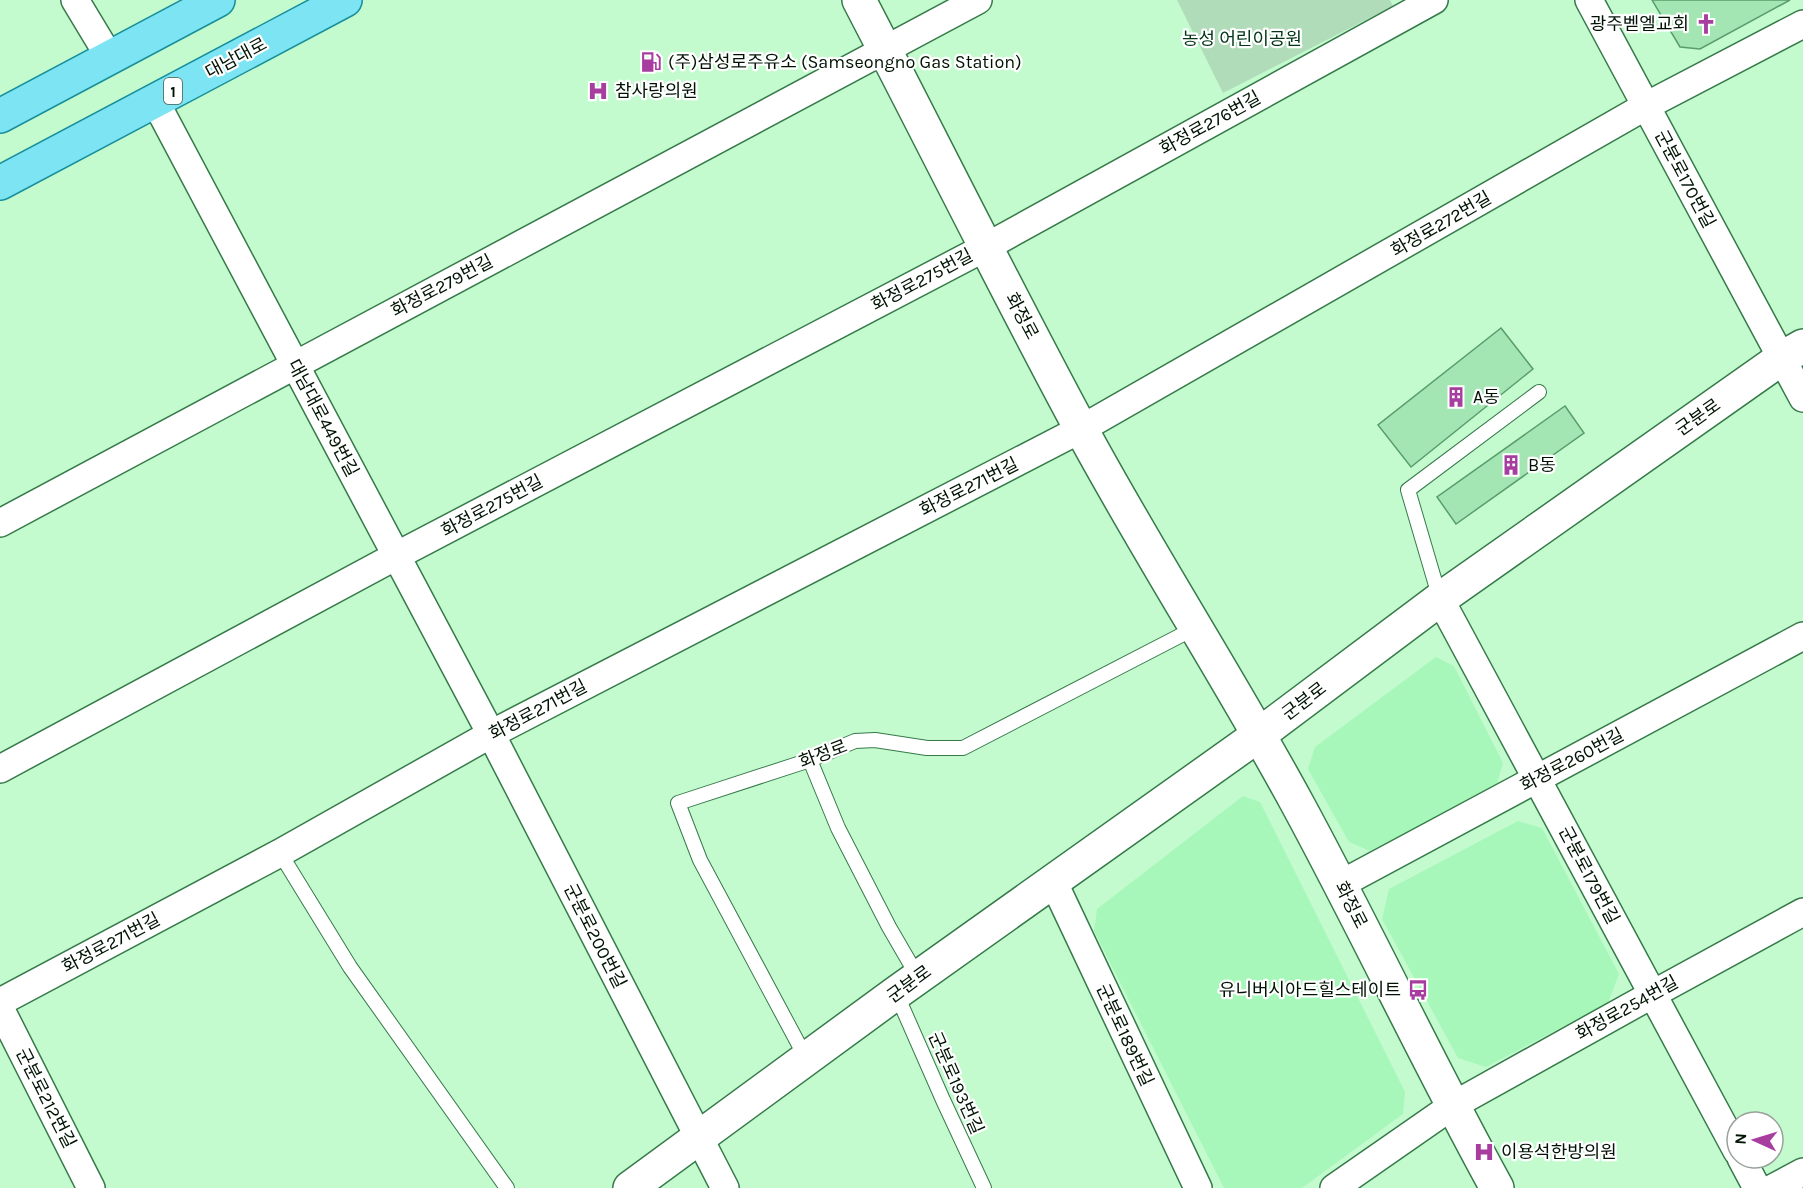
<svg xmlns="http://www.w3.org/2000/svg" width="1803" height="1188" viewBox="0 0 1803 1188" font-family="Karla,'Noto Sans KR',sans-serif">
<rect width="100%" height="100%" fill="#c3fbcf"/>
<g fill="#a8f7ba">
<path d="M1436 657 1454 666 1503 763 1496 787 1370 851 1349 842 1308 769 1315 747Z"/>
<path d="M1243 796 1260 802 1405 1092 1403 1114 1302 1188H1224L1094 931 1097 909Z"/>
<path d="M1518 821 1542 828 1619 974 1608 1003 1486 1067 1458 1058 1382 919 1389 889Z"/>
</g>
<path fill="#b0dcb9" d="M1177 0H1390L1393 6 1223 93Z"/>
<g fill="#a4e6b3" stroke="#599d6a" stroke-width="1.5">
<path d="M1652 0H1790L1700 49 1680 47Z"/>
<path d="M1501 328 1533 369 1411 467 1378 425Z"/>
<path d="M1565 406 1584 433 1456 524 1437 497Z"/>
</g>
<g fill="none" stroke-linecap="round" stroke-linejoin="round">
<g stroke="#367a4a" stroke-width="16">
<g id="service">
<path d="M1440 599 1408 490 1539 392"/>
<path d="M810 760 838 828 889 927 918 977"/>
<path d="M280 853 350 967 507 1188"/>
<path d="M896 993 943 1100 984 1188"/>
<path d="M806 1058 700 860 678 803 810 760 855 741 875 740 927 748H963L1195 628"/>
</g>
</g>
<g stroke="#367a4a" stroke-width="30">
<g id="minor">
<path d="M75 0 110 58"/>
<path d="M1589 0 1803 398"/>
<path d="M155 101 491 734 725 1188"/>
<path d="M0 523 978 0"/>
<path d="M1440 599 1737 1151"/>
<path d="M0 769 396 556 986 247 1434 0"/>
<path d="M1053 881 1198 1188"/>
<path d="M1341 884 1803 636"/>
<path d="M0 1002 280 853 491 734 1081 429 1646 106 1803 24"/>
<path d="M0 1008 91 1188"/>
<path d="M1741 1158 1757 1188"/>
<path d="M1334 1188 1452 1106 1653 994 1803 912"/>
<path d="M1773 1188 1803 1172"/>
</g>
</g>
<g stroke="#367a4a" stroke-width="36">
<g id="tertiary">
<path d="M859 0C933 142 1004 286 1080 427 1149 555 1228 676 1297 803 1366 930 1427 1061 1497 1188"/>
<path d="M630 1188 896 993 1260 734 1440 599 1782 358 1803 346"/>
</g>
</g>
<g stroke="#188f9a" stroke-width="36">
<g id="primary">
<path d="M0 116 218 0"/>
<path d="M0 183 345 0"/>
</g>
</g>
<use href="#service" stroke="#fff" stroke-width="14"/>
<use href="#minor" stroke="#fff" stroke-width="27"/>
<use href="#tertiary" stroke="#fff" stroke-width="33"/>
<use href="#primary" stroke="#7ce4f3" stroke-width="33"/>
</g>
<defs>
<g id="church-bare" transform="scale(1.62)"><path d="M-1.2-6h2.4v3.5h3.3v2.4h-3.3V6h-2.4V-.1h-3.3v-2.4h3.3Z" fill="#a73e9f" stroke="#fff" stroke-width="2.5" paint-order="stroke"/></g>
<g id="fuel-bare" transform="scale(1.62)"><path d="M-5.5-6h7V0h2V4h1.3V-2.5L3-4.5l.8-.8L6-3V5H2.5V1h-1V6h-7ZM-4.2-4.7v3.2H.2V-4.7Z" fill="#a73e9f" stroke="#fff" stroke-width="2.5" paint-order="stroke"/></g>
<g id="hospital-bare" transform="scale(1.62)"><path d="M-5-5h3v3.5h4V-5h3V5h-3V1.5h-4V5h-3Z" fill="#a73e9f" stroke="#fff" stroke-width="2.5" paint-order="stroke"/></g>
<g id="building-bare" transform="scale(1.62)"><path d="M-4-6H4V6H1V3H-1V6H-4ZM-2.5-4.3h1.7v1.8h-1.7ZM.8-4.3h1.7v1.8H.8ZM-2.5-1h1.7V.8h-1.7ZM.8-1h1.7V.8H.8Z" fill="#a73e9f" stroke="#fff" stroke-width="2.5" paint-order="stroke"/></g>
<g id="bus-bare" transform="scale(1.62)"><path d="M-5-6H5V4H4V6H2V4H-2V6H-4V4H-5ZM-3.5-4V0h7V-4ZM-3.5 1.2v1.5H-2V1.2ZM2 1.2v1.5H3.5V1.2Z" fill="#a73e9f" stroke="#fff" stroke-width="2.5" paint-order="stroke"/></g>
</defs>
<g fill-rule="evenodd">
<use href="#church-bare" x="1706" y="24"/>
<use href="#fuel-bare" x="651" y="62"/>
<use href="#hospital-bare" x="598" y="91"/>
<use href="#building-bare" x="1456" y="397"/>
<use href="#building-bare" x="1511" y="465"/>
<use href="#bus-bare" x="1418" y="990"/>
<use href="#hospital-bare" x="1484" y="1152"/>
</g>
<g text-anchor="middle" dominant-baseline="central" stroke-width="4.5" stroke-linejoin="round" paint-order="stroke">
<rect fill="#fff" stroke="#4c5a4f" stroke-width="1.5" x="164" y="78" width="18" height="26" rx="4.5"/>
<g font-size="16" font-weight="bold" fill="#001303">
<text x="173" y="91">1</text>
</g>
<g font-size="18" fill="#001303" stroke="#fff" text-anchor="start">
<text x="1689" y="24" text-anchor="end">광주벧엘교회</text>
<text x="668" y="62">(주)삼성로주유소 (Samseongno Gas Station)</text>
<text x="615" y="91">참사랑의원</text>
<text x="1473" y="397">A동</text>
<text x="1528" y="465">B동</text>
<text x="1401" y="990" text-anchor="end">유니버시아드힐스테이트</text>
<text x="1501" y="1152">이용석한방의원</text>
</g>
<g font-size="18" fill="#023516" stroke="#fff">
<text x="1242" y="39">농성 어린이공원</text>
</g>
<g font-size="18" fill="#001303" stroke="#fff">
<text transform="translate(236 58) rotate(-28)">대남대로</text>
<text transform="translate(1210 123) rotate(-29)">화정로276번길</text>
<text transform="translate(1685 179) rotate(62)">군분로170번길</text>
<text transform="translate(1441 224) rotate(-30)">화정로272번길</text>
<text transform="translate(922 280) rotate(-28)">화정로275번길</text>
<text transform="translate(442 286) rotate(-28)">화정로279번길</text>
<text transform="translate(1022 316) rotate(62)">화정로</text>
<text transform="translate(1698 417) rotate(-35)">군분로</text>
<text transform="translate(323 418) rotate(62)">대남대로449번길</text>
<text transform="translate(969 487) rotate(-27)">화정로271번길</text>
<text transform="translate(492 506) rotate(-28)">화정로275번길</text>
<text transform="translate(1304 701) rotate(-37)">군분로</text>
<text transform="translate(538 710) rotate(-28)">화정로271번길</text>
<text transform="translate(823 754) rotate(-21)">화정로</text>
<text transform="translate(1572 760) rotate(-28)">화정로260번길</text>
<text transform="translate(1589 875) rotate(62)">군분로179번길</text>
<text transform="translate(1351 905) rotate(63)">화정로</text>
<text transform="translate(595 936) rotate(63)">군분로200번길</text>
<text transform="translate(111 943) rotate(-28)">화정로271번길</text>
<text transform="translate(909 984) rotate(-36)">군분로</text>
<text transform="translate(1627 1008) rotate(-29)">화정로254번길</text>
<text transform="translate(1125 1035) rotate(65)">군분로189번길</text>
<text transform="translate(956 1083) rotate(66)">군분로193번길</text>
<text transform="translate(46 1098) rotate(63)">군분로212번길</text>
</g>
</g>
<g transform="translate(1755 1140) rotate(274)"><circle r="28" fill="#ffffff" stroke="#99a19a" stroke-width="1.5"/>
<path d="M0-4.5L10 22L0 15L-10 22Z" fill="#a73e9f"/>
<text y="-9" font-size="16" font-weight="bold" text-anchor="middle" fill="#001303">N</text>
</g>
</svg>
